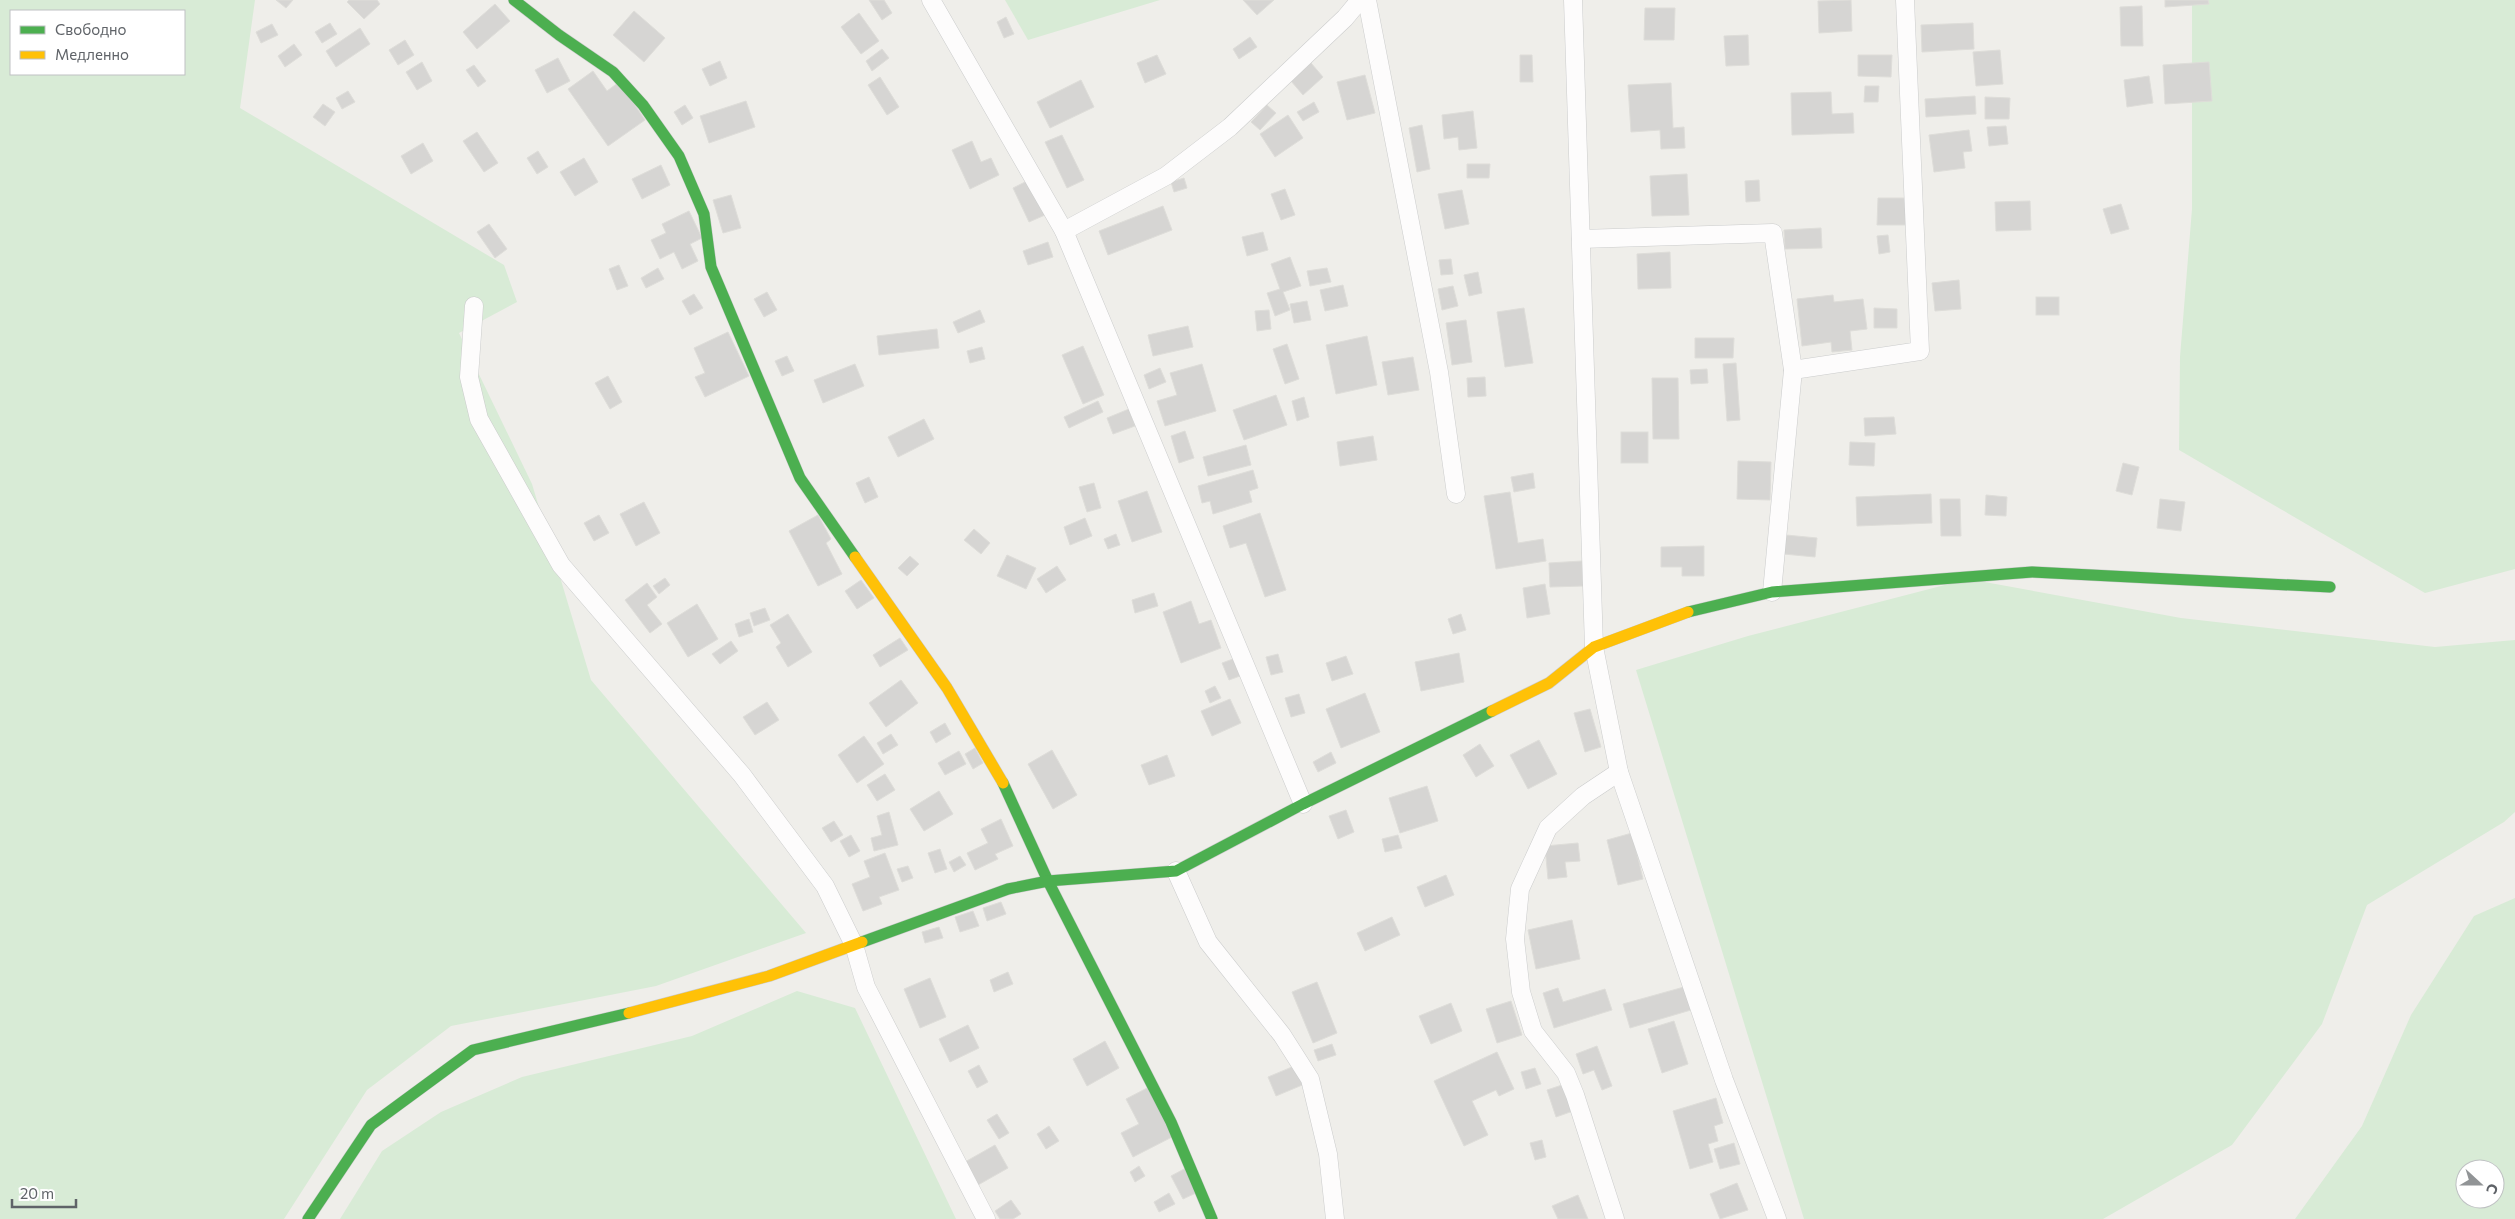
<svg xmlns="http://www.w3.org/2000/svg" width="2515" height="1219" viewBox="0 0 2515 1219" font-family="Commissioner,sans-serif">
<rect width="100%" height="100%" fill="#efeeea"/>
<g fill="#d8ebd6" fill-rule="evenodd">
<path d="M0 0H255L240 108 504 265 517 302 459 333 532 484 591 680 806 933 656 986 451 1026 367 1090 284 1219H0ZM11 11H184V74H11Z"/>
<path d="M1005 0H1160L1028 40Z"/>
<path d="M2192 0H2515V569L2425 593 2179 450 2180 357 2192 209Z"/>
<path d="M1968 579 2181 618 2435 647 2515 640V812L2504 822 2367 905 2322 1024 2232 1145 2103 1219H1804L1636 670 1748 636Z"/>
<path d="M2515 898V1219H2295L2362 1126 2411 1015 2474 916ZM2465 1169H2495V1199H2465Z"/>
<path d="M797 991 855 1008 956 1219H340L382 1151 441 1112 522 1077 692 1036Z"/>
</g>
<g fill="#d6d5d3" stroke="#deddd9">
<path d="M276 0H293L286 8Z"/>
<path d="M349 0H377L380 4 364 19 347 2Z"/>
<path d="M869 0H884L892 13 882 20Z"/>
<path d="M1243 0H1274L1257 15Z"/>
<path d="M1851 0 1852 31 1819 33 1818 1Z"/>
<path d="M2165 0H2208L2209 4 2165 7Z"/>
<path d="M495 4 510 21 477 49 463 32Z"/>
<path d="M2142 6 2143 46H2121L2120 7Z"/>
<path d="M1645 8H1675L1674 40H1644Z"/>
<path d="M634 11 665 38 644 62 613 35Z"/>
<path d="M859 13 879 41 861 54 841 27Z"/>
<path d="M1006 17 1014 34 1004 38 997 22Z"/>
<path d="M330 23 337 34 322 43 315 32Z"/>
<path d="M1973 23 1974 49 1922 52 1921 25Z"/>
<path d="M272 24 278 35 261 43 256 32Z"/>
<path d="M360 28 370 44 336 67 326 51Z"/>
<path d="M1748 35 1749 65 1726 66 1724 36Z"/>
<path d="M1250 37 1257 47 1239 59 1233 49Z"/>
<path d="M405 40 414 55 398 65 389 50Z"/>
<path d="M294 44 302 55 285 67 278 56Z"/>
<path d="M882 49 889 58 872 71 866 61Z"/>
<path d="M2000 50 2003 84 1976 86 1973 52Z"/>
<path d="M1157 55 1166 74 1145 83 1137 63Z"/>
<path d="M1520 55H1532L1533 82H1520Z"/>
<path d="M1858 55H1892L1891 77 1858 76Z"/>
<path d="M558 58 570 81 547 93 535 70Z"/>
<path d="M720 61 727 78 710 86 702 69Z"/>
<path d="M422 62 432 81 417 90 406 72Z"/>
<path d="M2209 62 2212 101 2165 104 2163 65Z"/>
<path d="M1311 63 1323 77 1303 95 1291 81Z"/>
<path d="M474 65 486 81 478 87 466 70Z"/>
<path d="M593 71 607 91 619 82 645 120 608 146 568 89Z"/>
<path d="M1365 75 1375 113 1347 120 1337 82Z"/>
<path d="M2149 76 2153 103 2127 107 2124 80Z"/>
<path d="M880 77 899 107 887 115 868 85Z"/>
<path d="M1081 80 1094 107 1050 128 1037 102Z"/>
<path d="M1671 83 1673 128 1684 127 1685 148 1661 149 1660 130 1631 132 1628 85Z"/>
<path d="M1865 86H1879L1878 102H1864Z"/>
<path d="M348 91 355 102 342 109 336 98Z"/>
<path d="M1831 92 1832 114 1853 113 1854 133 1792 135 1791 93Z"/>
<path d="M1975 96 1976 114 1926 117 1925 99Z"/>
<path d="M1985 97 2010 98 2009 119H1985Z"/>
<path d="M746 101 755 127 709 143 700 116Z"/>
<path d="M1314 102 1319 112 1303 121 1297 112Z"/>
<path d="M323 104 335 112 325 126 313 117Z"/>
<path d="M685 105 693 118 682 125 674 112Z"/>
<path d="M1267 105 1276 113 1260 130 1251 122Z"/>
<path d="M1473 111 1477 148 1459 150 1458 137 1444 139 1442 115Z"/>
<path d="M1288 115 1303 138 1275 157 1260 134Z"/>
<path d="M1422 125 1430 169 1417 172 1409 128Z"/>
<path d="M2006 126 2008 144 1989 146 1987 127Z"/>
<path d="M1969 130 1972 151 1963 152 1965 168 1934 172 1929 135Z"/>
<path d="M477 132 498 163 484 172 463 141Z"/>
<path d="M1062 135 1084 180 1067 188 1045 142Z"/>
<path d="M972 141 981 162 991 158 999 175 970 189 952 150Z"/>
<path d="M423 143 433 161 411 174 401 156Z"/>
<path d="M538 151 548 167 537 174 527 158Z"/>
<path d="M584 158 598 182 575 196 560 172Z"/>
<path d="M1467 164H1490L1489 178H1467Z"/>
<path d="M661 165 670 185 642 199 632 179Z"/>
<path d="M1687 174 1689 215 1652 216 1650 176Z"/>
<path d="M1184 178 1187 188 1174 192 1171 182Z"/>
<path d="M1029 180 1045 215 1029 222 1013 188Z"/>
<path d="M1759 180 1760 201 1746 202 1745 181Z"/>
<path d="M1285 189 1295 215 1281 220 1271 194Z"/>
<path d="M1462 190 1469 224 1445 229 1438 194Z"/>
<path d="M731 195 741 228 723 233 713 200Z"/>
<path d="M1878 198H1907L1906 225H1877Z"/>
<path d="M2030 201 2031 230 1996 231 1995 202Z"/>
<path d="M2121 204 2129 229 2111 234 2103 209Z"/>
<path d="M1163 206 1172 230 1108 255 1099 231Z"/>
<path d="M689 211 702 238 690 244 698 261 682 269 674 252 660 259 651 240 666 233 662 224Z"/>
<path d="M489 224 507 249 495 258 477 232Z"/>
<path d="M1821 228 1822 248 1785 249 1784 230Z"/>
<path d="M1263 232 1268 250 1247 256 1242 237Z"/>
<path d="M1888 235 1890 252 1879 254 1877 236Z"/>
<path d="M1048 242 1053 257 1028 265 1023 251Z"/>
<path d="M1670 252 1671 288 1638 289 1637 254Z"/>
<path d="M1290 257 1301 286 1283 292 1290 310 1275 316 1267 293 1280 289 1271 264Z"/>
<path d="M1451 259 1453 274 1441 275 1439 260Z"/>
<path d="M619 265 628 286 617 290 609 269Z"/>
<path d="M658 268 664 279 646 288 641 278Z"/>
<path d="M1327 268 1331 282 1310 286 1307 271Z"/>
<path d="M1478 272 1482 293 1469 296 1464 275Z"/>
<path d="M1959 280 1961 309 1935 311 1932 283Z"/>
<path d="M1343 285 1348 306 1325 311 1320 290Z"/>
<path d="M1453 286 1458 306 1442 310 1438 289Z"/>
<path d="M767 292 777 310 764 317 754 299Z"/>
<path d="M694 294 703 308 690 315 682 301Z"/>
<path d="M1833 295 1834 302 1863 299 1867 329 1850 331 1852 350 1832 352 1831 342 1802 346 1797 299Z"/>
<rect x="2036" y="297" width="23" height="18"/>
<path d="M1307 301 1311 320 1294 323 1290 304Z"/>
<path d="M1524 308 1533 363 1505 367 1497 312Z"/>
<path d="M1874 308 1897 309V328H1874Z"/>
<path d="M980 310 985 322 958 333 953 322Z"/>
<path d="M1269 310 1271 329 1257 331 1255 311Z"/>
<path d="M1466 320 1472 362 1452 365 1446 323Z"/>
<path d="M1188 326 1193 347 1153 356 1148 335Z"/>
<path d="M937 329 939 348 879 355 877 336Z"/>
<path d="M728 332 749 376 705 397 695 377 705 373 694 348Z"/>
<path d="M1367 336 1377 385 1336 394 1326 345Z"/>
<path d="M1695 338H1734L1733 358H1695Z"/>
<path d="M1287 344 1299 379 1285 384 1273 349Z"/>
<path d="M1083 346 1104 395 1083 404 1062 355Z"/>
<path d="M982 347 985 359 970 363 967 351Z"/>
<path d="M787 356 794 371 782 376 775 361Z"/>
<path d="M1413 357 1419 390 1388 395 1382 362Z"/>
<path d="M1736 363 1740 420 1727 421 1723 364Z"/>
<path d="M855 364 864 386 823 403 814 380Z"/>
<path d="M1202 364 1216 411 1165 426 1157 401 1177 395 1170 373Z"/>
<path d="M1160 368 1166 382 1149 389 1144 375Z"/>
<path d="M1707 369 1708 383 1691 384 1690 370Z"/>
<path d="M608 376 622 402 610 409 595 383Z"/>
<path d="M1485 377 1486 396 1468 397 1467 378Z"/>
<path d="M1652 378H1678L1679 439H1653Z"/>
<path d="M1276 395 1287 425 1244 440 1233 410Z"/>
<path d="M1304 397 1309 417 1297 421 1292 401Z"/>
<path d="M1098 401 1103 412 1069 428 1064 417Z"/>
<path d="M1129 409 1135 426 1113 434 1107 418Z"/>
<path d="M1894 417 1896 434 1865 436 1864 418Z"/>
<path d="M924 419 934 439 898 457 888 437Z"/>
<path d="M1185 431 1194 458 1179 463 1171 436Z"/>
<rect x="1621" y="432" width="27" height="31"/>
<path d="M1373 436 1377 460 1340 466 1337 442Z"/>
<path d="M1850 442 1875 443 1874 466 1849 465Z"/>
<path d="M1246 445 1251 465 1208 476 1203 457Z"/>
<path d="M1738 461 1771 462 1770 500 1737 499Z"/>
<path d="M2123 463 2139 467 2132 495 2116 491Z"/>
<path d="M1253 470 1258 488 1249 491 1252 502 1213 514 1210 501 1202 503 1198 486Z"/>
<path d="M1533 473 1535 488 1514 492 1511 477Z"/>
<path d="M869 477 878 497 865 503 856 483Z"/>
<path d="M1094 483 1101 508 1087 512 1079 487Z"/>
<path d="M1147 491 1162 532 1132 542 1118 501Z"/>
<path d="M1510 492 1518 543 1543 539 1546 561 1496 569 1484 496Z"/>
<path d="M1931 494 1932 523 1857 526 1856 497Z"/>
<path d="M1986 495 2007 497 2006 516 1985 515Z"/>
<path d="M1940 499H1960L1961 536H1941Z"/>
<path d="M2160 499 2185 502 2181 531 2157 528Z"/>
<path d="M644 502 660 533 636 546 620 514Z"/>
<path d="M1260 513 1286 590 1265 597 1246 543 1230 548 1223 526Z"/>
<path d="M599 515 609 533 594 541 584 523Z"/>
<path d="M818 515 831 539 826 543 842 574 818 586 789 531Z"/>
<path d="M1085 518 1092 536 1070 545 1064 527Z"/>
<path d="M974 529 990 543 981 554 964 540Z"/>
<path d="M1116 534 1120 545 1108 549 1104 539Z"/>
<path d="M1786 535 1817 538 1815 557 1784 554Z"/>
<path d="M1704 546V576H1682V567H1661V547Z"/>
<path d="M1007 555 1036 568 1026 589 997 576Z"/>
<path d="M910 556 919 564 907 576 898 568Z"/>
<path d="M1582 561 1583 586 1550 587 1549 563Z"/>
<path d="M1057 566 1066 580 1046 593 1037 579Z"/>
<path d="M665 578 670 585 659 594 653 586Z"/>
<path d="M861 580 874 598 857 609 845 591Z"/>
<path d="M647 583 657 597 647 605 662 624 650 633 625 600Z"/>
<path d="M1545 584 1550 614 1527 618 1523 588Z"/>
<path d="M1154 593 1158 606 1135 613 1132 600Z"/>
<path d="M1191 601 1199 624 1211 620 1221 648 1181 663 1163 612Z"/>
<path d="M697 604 718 639 688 657 667 623Z"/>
<path d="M765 608 770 620 754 626 750 613Z"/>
<path d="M788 614 812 652 788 667 776 647 781 643 770 625Z"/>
<path d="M1461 614 1466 630 1453 634 1448 619Z"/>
<path d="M749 619 753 632 739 637 735 624Z"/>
<path d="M900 638 908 650 880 667 873 655Z"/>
<path d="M731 641 738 651 720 664 712 654Z"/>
<path d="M1459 653 1464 682 1421 691 1415 662Z"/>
<path d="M1278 654 1283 672 1271 675 1266 657Z"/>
<path d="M1346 656 1353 674 1332 681 1326 663Z"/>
<path d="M1233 659 1240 676 1229 680 1222 663Z"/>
<path d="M901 680 918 703 886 727 869 703Z"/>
<path d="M1215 686 1221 698 1210 703 1205 691Z"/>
<path d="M1365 693 1380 732 1341 748 1326 709Z"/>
<path d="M1299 694 1305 713 1291 717 1285 698Z"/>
<path d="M1230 699 1241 723 1212 736 1201 711Z"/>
<path d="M767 702 779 720 755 735 743 717Z"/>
<path d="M1590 709 1601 747 1585 752 1574 713Z"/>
<path d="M945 723 951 734 936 743 930 732Z"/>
<path d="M891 734 898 745 883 754 877 743Z"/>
<path d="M864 736 884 764 857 783 838 755Z"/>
<path d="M1539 740 1557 774 1528 789 1510 755Z"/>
<path d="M1480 744 1494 766 1476 777 1463 755Z"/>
<path d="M975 748 983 763 973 769 965 754Z"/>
<path d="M1052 750 1077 795 1053 809 1028 764Z"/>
<path d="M959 751 966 764 945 775 938 763Z"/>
<path d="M1331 752 1336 763 1318 772 1313 762Z"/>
<path d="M1167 755 1175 776 1149 785 1141 765Z"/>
<path d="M885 774 895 790 877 801 867 785Z"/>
<path d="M1427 786 1438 821 1400 833 1389 798Z"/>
<path d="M939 791 953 814 924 831 910 809Z"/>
<path d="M1346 810 1354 832 1338 839 1329 816Z"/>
<path d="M889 812 898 845 874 851 871 838 882 835 877 816Z"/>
<path d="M1001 819 1013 846 995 854 998 859 975 870 967 853 988 843 981 829Z"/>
<path d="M834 821 843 835 831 842 822 828Z"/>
<path d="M1632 833 1643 879 1618 885 1607 840Z"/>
<path d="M851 835 860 851 849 857 840 841Z"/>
<path d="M1398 835 1402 848 1385 852 1382 839Z"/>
<path d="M1578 843 1580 861 1565 862 1567 877 1548 879 1545 846Z"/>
<path d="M940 849 947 869 935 873 928 853Z"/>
<path d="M885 853 899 890 879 897 882 904 863 911 852 884 870 877 864 861Z"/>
<path d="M960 856 966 865 954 872 949 862Z"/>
<path d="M908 866 913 878 902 882 897 869Z"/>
<path d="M1446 875 1454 895 1425 907 1417 887Z"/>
<path d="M1001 902 1006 914 987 921 983 908Z"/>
<path d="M973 911 979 926 960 932 955 917Z"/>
<path d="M1392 917 1400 935 1365 951 1357 933Z"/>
<path d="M1572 920 1580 959 1536 969 1528 930Z"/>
<path d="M939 927 943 938 925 943 922 932Z"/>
<path d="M1008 972 1013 984 994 992 990 980Z"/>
<path d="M930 978 946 1017 920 1028 904 989Z"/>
<path d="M1317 982 1337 1033 1313 1043 1292 992Z"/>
<path d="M1684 987 1691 1010 1630 1028 1623 1004Z"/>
<path d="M1558 988 1563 1002 1605 989 1612 1010 1554 1028 1543 993Z"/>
<path d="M1511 1001 1522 1035 1497 1043 1486 1009Z"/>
<path d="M1451 1003 1462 1031 1431 1044 1419 1016Z"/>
<path d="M1674 1021 1688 1064 1662 1073 1648 1029Z"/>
<path d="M968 1025 979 1048 950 1062 939 1039Z"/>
<path d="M1105 1041 1119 1068 1087 1086 1073 1059Z"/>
<path d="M1332 1044 1336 1055 1318 1061 1314 1050Z"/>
<path d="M1597 1046 1612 1086 1602 1090 1594 1070 1583 1074 1576 1054Z"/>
<path d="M1497 1052 1514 1089 1499 1096 1496 1090 1472 1101 1488 1135 1464 1146 1434 1081Z"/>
<path d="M1299 1064 1307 1083 1276 1096 1268 1077Z"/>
<path d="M979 1065 988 1082 977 1088 968 1071Z"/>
<path d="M1535 1068 1541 1084 1526 1089 1521 1072Z"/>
<path d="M1565 1084 1573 1111 1556 1117 1547 1090Z"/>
<path d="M1151 1086 1172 1137 1133 1157 1121 1133 1139 1124 1126 1099Z"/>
<path d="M1716 1098 1723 1123 1714 1126 1718 1141 1708 1144 1713 1162 1690 1169 1673 1111Z"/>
<path d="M997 1114 1009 1133 999 1139 987 1120Z"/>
<path d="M1049 1126 1059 1141 1046 1149 1037 1134Z"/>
<path d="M1542 1140 1546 1157 1535 1160 1530 1143Z"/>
<path d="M1734 1143 1740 1164 1720 1169 1714 1149Z"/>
<path d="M995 1145 1008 1168 978 1185 965 1162Z"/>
<path d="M1139 1166 1145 1176 1135 1182 1130 1172Z"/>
<path d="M1186 1168 1198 1192 1183 1199 1171 1176Z"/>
<path d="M1737 1183 1748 1210 1720 1219 1710 1194Z"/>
<path d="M1169 1193 1175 1204 1159 1212 1154 1202Z"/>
<path d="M1578 1195 1588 1219H1558L1552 1206Z"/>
<path d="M1011 1200 1021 1214 1013 1219H1000L995 1211Z"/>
</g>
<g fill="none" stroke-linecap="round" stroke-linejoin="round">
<g stroke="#cbcccc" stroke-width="19">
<g id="street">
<path d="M931 0 1064 231 1303 804"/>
<path d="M1367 0 1439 372 1456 494"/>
<path d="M1573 0 1594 647 1619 772 1724 1080 1777 1219"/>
<path d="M1064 231 1166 176 1230 127 1345 18 1360 0"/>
<path d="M1581 239 1773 233 1793 370"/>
<path d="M474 306 469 377 479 419 561 565 742 775 825 886 854 945 866 987 986 1219"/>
<path d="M1772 592 1793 370 1920 351 1905 0"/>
<path d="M1176 871 1208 942 1282 1035 1310 1079 1328 1154 1335 1219"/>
<path d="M1615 1219 1575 1095 1566 1073 1533 1031 1521 992 1515 939 1520 889 1548 828 1583 796 1619 772"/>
</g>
</g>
<g stroke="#cacacb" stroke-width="12">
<g id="fast">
<path d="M514 0 559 35 613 72 643 105 679 156 704 214 711 267 800 478 855 557"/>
<path d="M1688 612 1772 592 2032 572 2330 587"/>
<path d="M1003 783 1048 881 1171 1122 1212 1219"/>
<path d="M862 942 1008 889 1048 881 1176 871 1303 804 1492 711"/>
<path d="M308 1219 371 1125 473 1050 629 1013"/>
</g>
</g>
<g stroke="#cacacb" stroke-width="12">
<g id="slow">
<path d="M855 557 947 688 1003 783"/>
<path d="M1492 711 1549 683 1594 647 1688 612"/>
<path d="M629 1013 769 976 862 942"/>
</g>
</g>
<use href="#street" stroke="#fdfcfc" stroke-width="18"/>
<use href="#fast" stroke="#4caf50" stroke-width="11"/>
<use href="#slow" stroke="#ffc107" stroke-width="11"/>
</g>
<rect x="10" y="10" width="175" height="65" fill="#ffffff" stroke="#bfc1c3"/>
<rect x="20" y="26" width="25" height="8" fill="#4caf50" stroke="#bfc1c3"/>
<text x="55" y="35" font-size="15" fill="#5f6368">Свободно</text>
<rect x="20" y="51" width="25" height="8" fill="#ffc107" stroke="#bfc1c3"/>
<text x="55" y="60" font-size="15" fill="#5f6368">Медленно</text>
<g transform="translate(2480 1184) rotate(111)"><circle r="24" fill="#ffffff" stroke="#bfc1c3"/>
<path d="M0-4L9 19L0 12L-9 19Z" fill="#919496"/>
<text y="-8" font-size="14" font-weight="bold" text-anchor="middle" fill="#5f6368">С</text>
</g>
<path d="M12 1199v8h64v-8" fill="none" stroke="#5f6368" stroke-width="2.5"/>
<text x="20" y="1199" font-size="15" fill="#5f6368" stroke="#ffffff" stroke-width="4" paint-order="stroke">20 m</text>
</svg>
